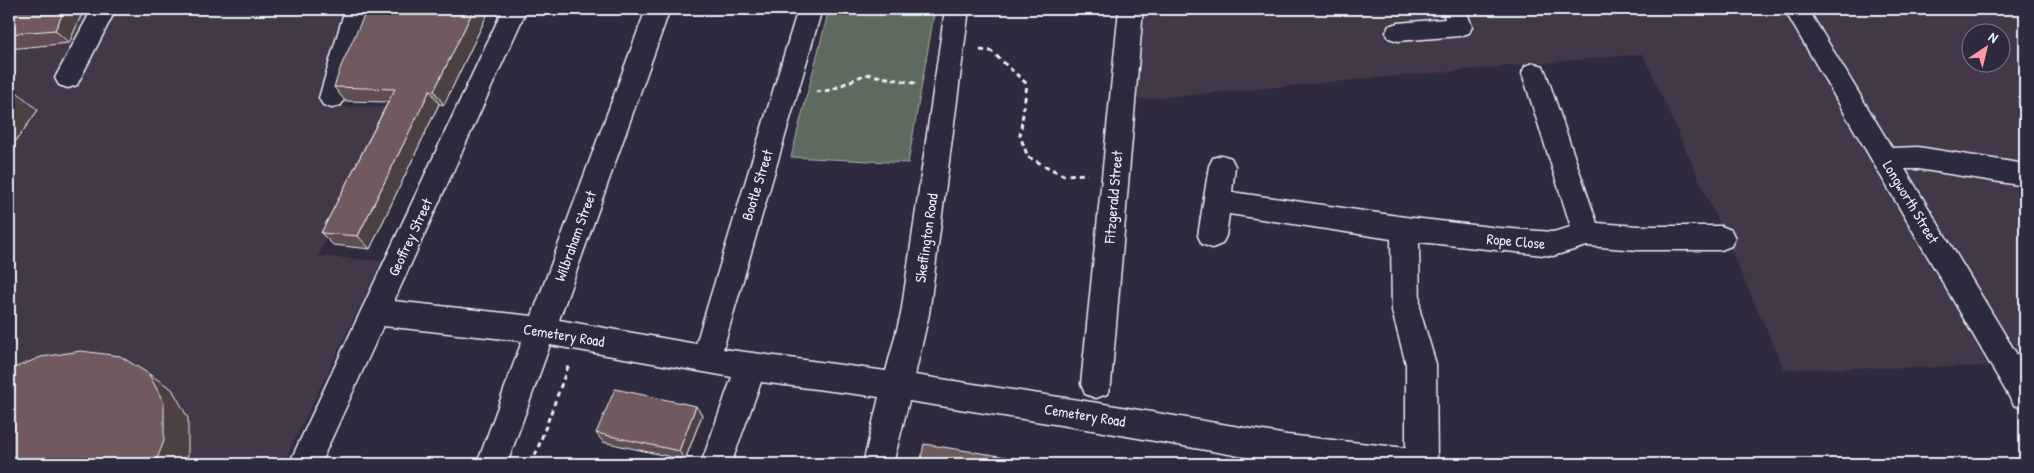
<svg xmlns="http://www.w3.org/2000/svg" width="2034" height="473" viewBox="0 0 2034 473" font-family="'Patrick Hand',sans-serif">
<rect width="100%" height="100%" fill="#2f2a3d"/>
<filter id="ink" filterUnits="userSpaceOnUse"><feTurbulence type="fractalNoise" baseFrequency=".02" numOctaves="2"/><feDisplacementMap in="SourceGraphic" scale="10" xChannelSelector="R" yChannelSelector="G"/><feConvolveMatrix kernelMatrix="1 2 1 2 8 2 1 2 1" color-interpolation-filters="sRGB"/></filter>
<g filter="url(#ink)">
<g fill="#423847" fill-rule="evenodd">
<path d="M9 9H349L324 106 391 107 318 256 382 261 283 464H9Z"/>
<path d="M1141 9H2025V366L1784 369 1643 54 1134 100ZM1972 32H2002V62H1972Z"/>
</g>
<path fill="#5f6a5f" stroke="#a4aeac" d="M829 9H935L908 163 791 157Z"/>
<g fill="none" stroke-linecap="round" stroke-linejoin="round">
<g stroke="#e8f1f8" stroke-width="3">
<g id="minor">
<path d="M92 9H116L77 85 68 88 59 85 55 78Z"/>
<path d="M345 9H369L345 98 341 105 332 108 323 105 319 98Z"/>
<path d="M503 9H527L394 301 532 316 646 9H670L559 320 696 344 798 9H822L723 349 886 371 901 314 945 9H969L929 314 915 375 1098 403 1287 435 1406 448V364L1392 311 1391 239 1229 214 1226 236 1222 244 1212 248 1202 244 1198 236 1209 166 1213 158 1222 155 1231 158 1235 166 1232 192 1405 217 1499 228 1553 232 1571 227 1522 73 1525 66 1534 63 1543 66 1546 73 1597 223 1638 226H1721L1731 230 1735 238 1731 246 1721 250H1638L1587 246 1553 256 1419 242 1420 311 1436 364 1437 464H1285L1098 431 909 401 893 464H863L879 397 761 382 731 464H701L732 377 550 345 507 464H477L522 341 383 326 320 464H289Z"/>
<path d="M1119 9H1143L1111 384 1107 394 1096 398 1085 394 1081 384Z"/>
<path d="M1442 9H1466L1472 27 1469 33 1460 36 1398 41 1389 38 1386 32 1389 26 1398 23 1445 19Z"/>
<path d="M1784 9H1808L1892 148 1918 147 2025 164V186L1918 169H1905L2025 368V409L2014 405Z"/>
</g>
</g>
<g stroke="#e8f1f8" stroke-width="3" stroke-dasharray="5 4" stroke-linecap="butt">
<path d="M980 50 991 51 1027 84 1020 136 1028 157 1063 175 1087 174"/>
<path d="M816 92 831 90 866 74 919 84"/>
<path d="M532 464 569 364"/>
</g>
<use href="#minor" fill="#2f2a3d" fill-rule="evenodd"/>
</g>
<g fill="#604d52" stroke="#e8f1f8">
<path d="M9 9H84L69 43 9 49Z"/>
<path d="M490 9 444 105 439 104 370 249 333 245 321 233 388 102 345 101 334 87Z"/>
<path d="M9 93 38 110 15 142H9Z"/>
<path d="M702 415 685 460 603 442 596 433Z"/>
</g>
<g fill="#4e3f42" stroke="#e8f1f8">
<path d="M65 9H84L69 43 55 30Z"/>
<path d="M474 9H490L444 105 434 91Z"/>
<path d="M430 90 439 104 370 249 358 236Z"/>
<path d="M18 93 38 110 15 142 9 137V106Z"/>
<path d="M149 374 172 389 188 418V455L184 464H155Z"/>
<path d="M696 406 702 415 685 460 679 451Z"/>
</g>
<g fill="#705a5f" stroke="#e8f1f8">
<path d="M9 9H65L55 30 9 34Z"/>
<path d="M367 9H474L434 91 430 90 358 236 321 233 395 89 334 87 341 66Z"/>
<path d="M9 93H18L9 106Z"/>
<path d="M81 351 120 356 149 374 164 403V441L155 464H9V370L41 357Z"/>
<path d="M615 389 696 406 679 451 596 433Z"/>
<path d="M924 444 1051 464H920Z"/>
</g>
</g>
<g text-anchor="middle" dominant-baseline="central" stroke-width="4" stroke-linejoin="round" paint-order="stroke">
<g font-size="15" fill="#e8f1f8" stroke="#2f2a3d">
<text transform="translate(757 185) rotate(-73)">Bootle Street</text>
<text transform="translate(1113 197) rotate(-85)">Fitzgerald Street</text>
<text transform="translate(1911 202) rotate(59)">Longworth Street</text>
<text transform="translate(575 236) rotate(-70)">Wilbraham Street</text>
<text transform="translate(410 237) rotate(-65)">Geoffrey Street</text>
<text transform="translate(926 238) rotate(-82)">Skeffington Road</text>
<text transform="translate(1516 241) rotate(5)">Rope Close</text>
<text transform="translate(564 335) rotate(9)">Cemetery Road</text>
<text transform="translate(1085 415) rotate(9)">Cemetery Road</text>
</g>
</g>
<rect width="2034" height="473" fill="none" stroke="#2f2a3d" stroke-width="30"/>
<rect x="15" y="15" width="2004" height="443" fill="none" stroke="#e8f1f8" stroke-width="2" filter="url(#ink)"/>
<g transform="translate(1986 48) rotate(35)"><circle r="24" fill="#2f2a3d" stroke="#797a88"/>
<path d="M0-4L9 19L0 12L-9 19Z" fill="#ff9aa2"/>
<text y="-8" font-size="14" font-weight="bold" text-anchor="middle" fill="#e8f1f8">N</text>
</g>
</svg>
